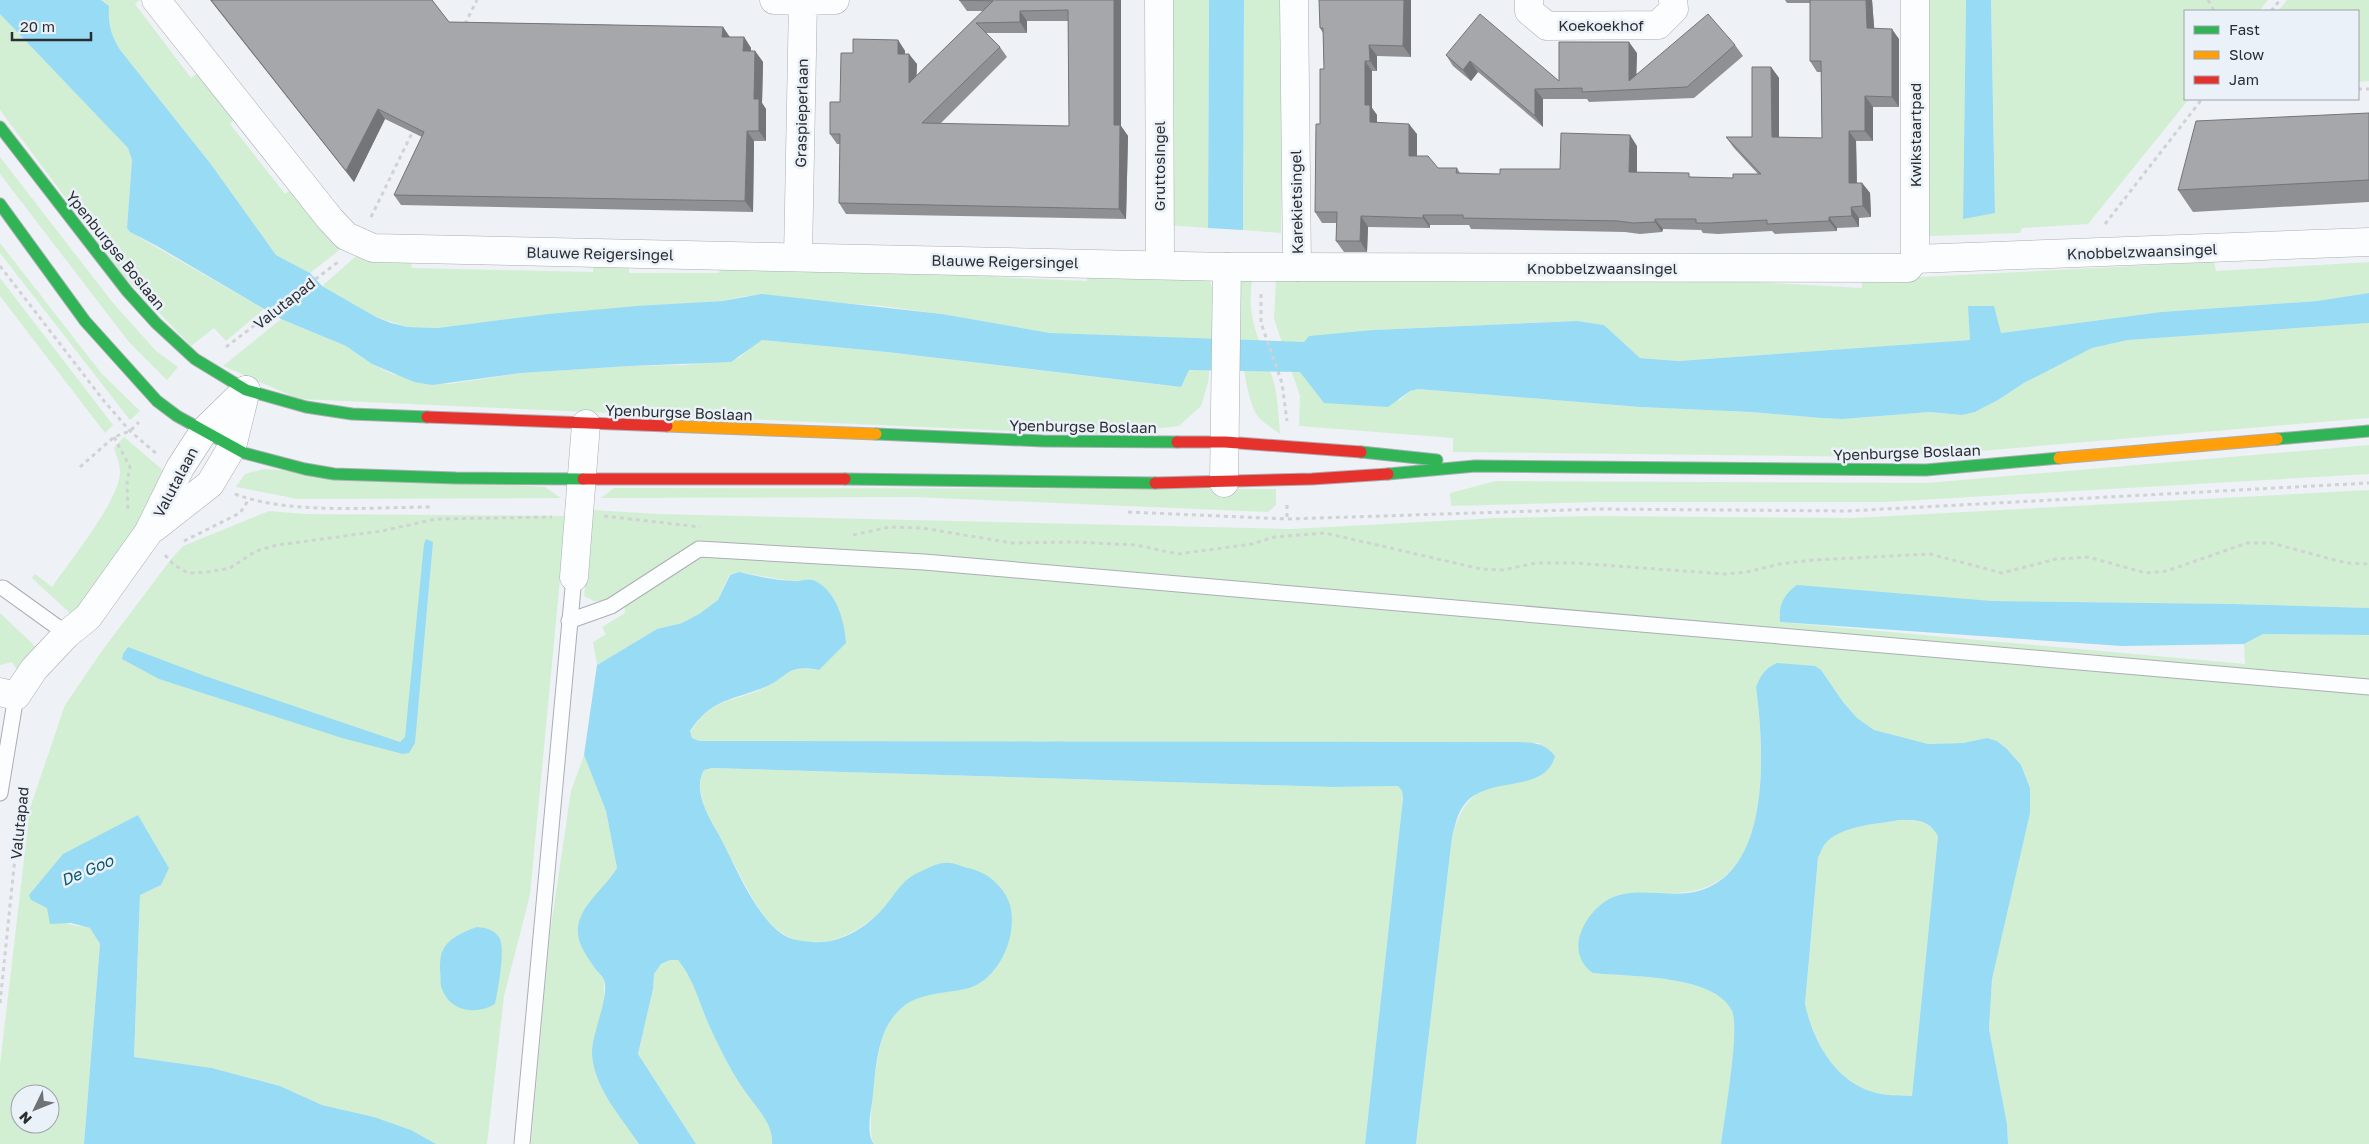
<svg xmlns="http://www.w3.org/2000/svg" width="2369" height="1144" viewBox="0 0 2369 1144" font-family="'Golos Text',sans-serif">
<rect width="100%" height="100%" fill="#eef1f6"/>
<g fill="#d3efd3" fill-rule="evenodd">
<path d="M101 0H140L135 4 191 78 200 71 237 117 230 124 285 194 294 188 342 248 310 273 276 255 210 163 121 51C111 36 108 24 109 6Z"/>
<path d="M1167 0H1209L1208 228 1167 225Z"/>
<path d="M1244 0H1283L1281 233 1243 230Z"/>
<path d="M1925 0H1966L1963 218 1995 213 1991 0H2268L2259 11H2185V99H2189L2088 224 2022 228 2020 233 1929 236Z"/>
<path d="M2287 0H2369V81L2358 82V11H2278Z"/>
<path d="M0 14 128 147 132 160 127 228 130 232 264 309 226 341 214 328 191 346 124 276 0 110Z"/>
<path d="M0 157 113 303 156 351 178 367 167 380 129 342 0 174Z"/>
<path d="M0 243 101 373 140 411 130 420 0 253Z"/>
<path d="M361 252 410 257 412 268 593 272V259L629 261V273H719L721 263 993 268 995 277 1087 281 1086 269 1204 274 1210 281 1216 303 1208 383 1201 406 1179 426 1101 435 299 399 223 366 281 319 346 346 372 364 392 374 449 384 521 373 630 366 685 365 739 358 754 343 762 340 887 352 1180 387 1189 370 1196 371 1050 333 942 314 882 306 746 296 723 301 548 314 437 328 408 327 376 317 322 286Z"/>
<path d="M2214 262 2216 271 2369 262V293L2317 301 2161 312 2001 333 1969 306 1971 340 1678 361 1640 358 1604 325 1577 321 1373 330 1399 401 1410 391 1418 389 1640 407 1751 412 1821 418 1843 419 1930 412 1962 415 1975 412 1998 400 2024 383 2092 348 2128 340 2369 323V418L1956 453 1879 457 1453 452V438L1299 426 1300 396 1274 319 1276 280 1610 274 1862 288V280Z"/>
<path d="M1249 272 1253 276C1243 326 1267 347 1276 392 1278 406 1279 420 1280 434 1273 429 1265 424 1259 418 1242 396 1238 315 1238 286Z"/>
<path d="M0 278 113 425 105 433 0 296Z"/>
<path d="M124 437 165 472 148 509 72 615 32 578 35 574 52 587C69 562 121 499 120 471 120 463 116 455 114 448Z"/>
<path d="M2369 445V474L1884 502H1599L1451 506 1450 493 1496 481 1927 483Z"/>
<path d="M264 469 545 487 561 498 298 499 236 487 245 474Z"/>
<path d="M614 488 1276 489V505L1268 512 913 497 601 498Z"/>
<path d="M2369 490V608L2233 604 1992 601 1779 613 1780 622 2245 664 2244 644 2263 634 2369 635V1144H2008L2007 1124 1989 1029 1992 979 2030 788 2021 765 2007 749 1997 741 1987 738 1963 743 1928 744 1893 736 1874 730 1857 718 1843 702 1756 687C1763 740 1772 855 1713 884 1696 893 1679 893 1661 894L1593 973C1628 977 1715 974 1732 1011 1740 1030 1724 1119 1721 1144H1416L1452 837C1463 799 1476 785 1517 783L1540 743 699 741 692 738 690 732C715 695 730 704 764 688 789 676 787 664 819 670L811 579 795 582 739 572 729 575 718 600 699 614 682 623 657 629 597 665 593 642 606 634 602 627 625 613 624 602 594 601 584 596 593 510 658 514 1292 529 1496 518 1598 516 1855 518Z"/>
<path d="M269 511 305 514 566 516 530 895 504 996 487 1144H436L411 1130 374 1117 322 1105 280 1086 212 1068 134 1057 140 895 160 885 169 868 138 815 31 900 47 907 68 924 90 928 100 944 84 1144H0V1065L30 808 65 705 104 648 172 558 183 546ZM20 1094H50V1124H20Z"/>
<path d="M0 613 39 650 18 671 12 662 0 665Z"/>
<path d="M584 755 606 811 617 868 610 880 590 961 604 980 605 1094 639 1144H531L550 933 571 791Z"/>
<path d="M712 768 1333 787 1398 786 1402 791 1403 798 1365 1144H874C865 1133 878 1046 884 1031 886 1026 891 1019 894 1015 908 999 926 994 945 991L887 905C854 940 801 963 765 917 753 902 744 882 734 864 722 842 689 795 704 770Z"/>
<path d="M1899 820C1917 820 1928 819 1938 836L1912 1096C1900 1095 1885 1096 1873 1093 1835 1081 1814 1041 1805 1005L1818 858C1820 854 1822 847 1825 844 1839 826 1878 824 1899 820Z"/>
<path d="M670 960H678C693 978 699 1001 708 1023 718 1045 730 1070 744 1090 755 1106 774 1124 772 1144H696L638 1054 653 989 654 974 661 964Z"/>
</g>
<g fill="#98dbf5" fill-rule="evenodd">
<path d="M0 0H101L109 6C108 24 111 36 121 51L210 163 276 255 310 273 322 286 376 317 391 323 408 327 437 328 548 314 637 306 723 301 761 294 942 314 1050 333 1304 342 1309 336 1373 330 1577 321 1604 325 1640 358 1678 361 1970 340 1968 306H1994L2001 333 2161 312 2317 301 2369 293V323L2128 340 2092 348 2024 383 1998 400 1975 412 1962 415 1930 412 1843 419 1821 418 1751 412 1640 407 1418 389 1410 391 1388 407 1324 403 1300 372 1189 370 1181 387 887 352 762 340 731 362 630 366 521 373 432 385 414 382 372 364 346 346 281 319 157 246 130 232 127 228 132 160 128 148 0 14Z"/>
<path d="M1209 0H1244L1243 230 1208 228Z"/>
<path d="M1966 0H1991L1995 213 1963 219Z"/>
<path d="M426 539 433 542 415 743 409 753 403 754 342 738 159 679 122 659 123 654 128 647 205 676 400 742 405 737 424 544Z"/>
<path d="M739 572C757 576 776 581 794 581 800 582 807 578 813 580 836 589 845 622 846 643L819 670C784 663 788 680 760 689 728 701 711 700 690 731L692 738 699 741 1519 742C1535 743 1544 743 1555 756 1545 795 1486 774 1464 805 1457 814 1455 826 1452 837L1416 1144H1365L1403 798 1402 791 1398 786 1333 787 712 768 704 770C692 790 709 818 719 835 735 865 754 914 782 934 791 940 801 941 812 942 840 945 869 926 886 905 894 895 901 883 912 876 916 873 922 871 926 869 932 866 942 862 949 863 953 863 959 865 964 867 974 869 988 874 995 882 1010 896 1014 911 1011 931 1008 954 992 981 969 988 942 995 913 991 894 1016 877 1036 876 1069 873 1094 872 1108 865 1133 874 1144H772C774 1124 755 1106 744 1090 730 1070 718 1045 708 1023 699 1002 693 978 678 960H670L661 964 654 974 653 989 638 1054 696 1144H639C621 1117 594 1088 592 1054 591 1035 610 997 604 980 603 977 599 973 597 971 588 958 576 944 578 927 581 904 606 887 617 868L606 811 584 755 597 665 657 629 682 623 699 614 718 600 730 575Z"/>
<path d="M1797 585 1992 601 2233 604 2369 608V635L2263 634 2244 644 2122 646 1780 622C1778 606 1784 594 1797 585Z"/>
<path d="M1777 663 1815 666 1821 670 1843 702 1857 718 1874 730 1928 744 1963 743 1987 738 1997 741 2007 749 2021 765 2030 788V813L1992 979 1989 1029 2007 1124 2008 1144H1721C1724 1119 1740 1030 1732 1011 1715 974 1628 977 1593 973 1564 953 1583 914 1609 899 1632 887 1663 896 1688 893 1774 882 1764 748 1756 687 1761 675 1765 668 1777 663ZM1899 820C1917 820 1928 819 1938 836L1912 1096C1900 1095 1884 1096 1873 1092 1835 1081 1813 1041 1805 1004L1818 858C1820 854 1822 847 1825 844 1839 826 1878 824 1899 820Z"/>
<path d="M138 815 169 868 161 885 140 895 134 1057 212 1068 280 1086 322 1105 374 1117 411 1130 436 1144H84L100 944 90 928 71 923 50 924 47 908 31 900 29 895 63 854Z"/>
<path d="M477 927C486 928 493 929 499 937 506 948 498 990 495 1004 475 1016 448 1011 441 986 440 981 441 975 440 970 440 960 440 952 447 944 455 935 466 931 477 927Z"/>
</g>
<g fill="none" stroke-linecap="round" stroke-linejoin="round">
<g stroke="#abaeb2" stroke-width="17">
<g id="lane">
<path d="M3 588 67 634"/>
<path d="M569 621 611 606 699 549 924 562 2369 687"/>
<path d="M0 793 16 696"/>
<path d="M522 1144 574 577"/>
</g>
</g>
<g stroke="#abaeb2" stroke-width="29">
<g id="street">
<path d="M156 0 330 219 346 236 373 248 1227 267"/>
<path d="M774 0 803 1"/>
<path d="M1159 0 1160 264"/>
<path d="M1294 0 1297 267"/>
<path d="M1529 0V11L1547 26 1658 25 1674 9 1673 0"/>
<path d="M798 257 803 1 835 0"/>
<path d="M1915 259 2369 242"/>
<path d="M1224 483 1227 267 1908 268 1915 259V0"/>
<path d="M154 528 210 484 232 447 246 390"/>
<path d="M574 577 586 424"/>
<path d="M0 692 16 696 34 669 67 634 88 617 148 533 180 468 204 431 246 390"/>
</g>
</g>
<g stroke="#abaeb2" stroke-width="13">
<g id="fast">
<path d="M0 127 127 291 156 323 195 359 246 390 306 407 352 414 427 417"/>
<path d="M0 204 85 321 157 401 177 416 244 453 305 469 334 474 456 478 583 479"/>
<path d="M876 434 1043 441 1177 442"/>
<path d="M2277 439 2369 431"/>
<path d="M1361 452 1437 460"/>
<path d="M1388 474 1475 466 1926 470 2059 458"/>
<path d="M845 479 1155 483"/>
</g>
</g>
<g stroke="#abaeb2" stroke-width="13">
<g id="slow">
<path d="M667 426 876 434"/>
<path d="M2059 458 2277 439"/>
</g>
</g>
<g stroke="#abaeb2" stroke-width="13">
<g id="jam">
<path d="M427 417 667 426"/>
<path d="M1177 442H1225L1361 452"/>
<path d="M583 479H845"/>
<path d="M1155 483 1312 479 1388 474"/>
</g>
</g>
<g stroke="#d0d2d4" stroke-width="3" stroke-dasharray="4 4" stroke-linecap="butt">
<path d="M2208 0 2214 11"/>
<path d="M2271 11 2280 0"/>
<path d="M465 24 477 0"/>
<path d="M2358 89H2369"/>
<path d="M371 217 414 129"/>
<path d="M2105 224 2202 99"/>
<path d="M0 266 104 401 130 431 158 455"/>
<path d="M1261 294V323L1282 383 1287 421"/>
<path d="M226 347 338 262"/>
<path d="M114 437 130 467 127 482 128 510"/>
<path d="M80 467 114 437 130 431 139 422"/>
<path d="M235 494C290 515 373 507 432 507"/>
<path d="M1287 505V519"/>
<path d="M1128 512 1287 519 1599 509 1848 511 2369 483"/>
<path d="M604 516 700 527"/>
<path d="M853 535 890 527 922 528 1012 543 1074 542 1136 545 1178 554 1252 544 1274 537 1325 533 1481 569 1503 570 1536 563H1575L1725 574 1747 572 1780 564 1813 560 1930 554 2002 573 2056 559 2088 557 2146 573 2167 571 2247 543H2271L2346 563 2369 564"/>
<path d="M184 541 240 513 249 499"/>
<path d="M165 555 174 565 188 573 208 572 230 568 256 551 277 545 382 531 436 519 552 517"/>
<path d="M0 1003 21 799"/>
</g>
<use href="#lane" stroke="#fcfdfe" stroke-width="15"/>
<use href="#street" stroke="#fcfdfe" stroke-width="28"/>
<use href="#fast" stroke="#30b455" stroke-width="11"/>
<use href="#slow" stroke="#ff9f0a" stroke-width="11"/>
<use href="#jam" stroke="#e5322d" stroke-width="11"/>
</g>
<g fill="#8f9093" fill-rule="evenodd">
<path d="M210 0H432L449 22 723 27 730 37H744L751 48V51H755L763 62 762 103 766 109V141H754L753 212 401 205 394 195 422 137 385 119 354 182Z"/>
<path d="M959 0H1121V126L1128 136 1126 219 846 214 839 203 840 144H837L830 134 840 102 853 53 898 40 905 51V54L917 64 916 76 983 11H967ZM1027 21H1068L1069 126 940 124 1007 57 1000 47 986 33H1027Z"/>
<path d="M1319 0H1411V57L1377 56V71H1372V108L1377 115V123L1417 134V156L1438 168H1457L1460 173 1500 174 1560 169 1637 146V172L1692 177 1733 178 1758 174 1734 148 1726 137H1752L1771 67 1779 78V137L1822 138 1821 72H1817L1810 61V3H1787L1785 0H1872L1874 28 1899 39V107H1873V141H1856L1857 183H1862L1870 193 1871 217 1859 218V227L1837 228V231L1775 234 1772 231 1718 234 1703 233 1701 230 1663 229 1662 232 1640 234 1625 232 1471 229 1469 225H1430V228L1368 227 1367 252H1344L1336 241 1337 223H1322L1315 212 1324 69 1323 33 1320 28Z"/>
<path d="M1735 45 1743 56 1694 98 1589 102 1587 99H1543V127L1478 72 1471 81 1453 66 1446 55 1559 81 1637 53 1636 74Z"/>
<path d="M2369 113V202L2193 212 2178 190Z"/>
</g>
<g fill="#747578">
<path d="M1114 0H1121V126L1128 136 1126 219 1119 209 1114 125Z"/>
<path d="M1404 0H1411V57L1403 46Z"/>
<path d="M1866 0H1872L1875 38 1867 28Z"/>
<path d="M1020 11 1027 21V33L1020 22Z"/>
<path d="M723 27 730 38 722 37Z"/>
<path d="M1892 29 1899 39V107L1892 97Z"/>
<path d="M744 37 751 48V62L743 51Z"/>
<path d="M898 40 905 51V64L898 54Z"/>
<path d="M1629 42 1637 53 1636 89 1629 81Z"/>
<path d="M1369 45 1377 56V71L1370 61Z"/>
<path d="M755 51 763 62 762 103 766 109V141L759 131 754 99Z"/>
<path d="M909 54 917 64 916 93 909 83Z"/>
<path d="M1365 61 1372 71V108L1377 115V133L1370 122 1365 105Z"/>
<path d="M1470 61 1478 72 1471 81 1463 70Z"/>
<path d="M1771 67 1779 78V148L1772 137Z"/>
<path d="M1535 89 1543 99V127L1535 116Z"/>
<path d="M1865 96 1873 107V141L1865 131Z"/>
<path d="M378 109 385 119 354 182 346 171Z"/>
<path d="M1409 124 1417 134V166L1409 156Z"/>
<path d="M747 131 754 141 753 212 745 201Z"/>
<path d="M1849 131 1856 141 1857 194 1849 183Z"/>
<path d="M1630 135 1637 146V182L1629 172Z"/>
<path d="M1862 183 1870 193 1871 217 1863 206Z"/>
<path d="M1851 207 1859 218V227L1852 216Z"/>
<path d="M1423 215 1430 225V228L1423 218Z"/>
<path d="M1361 216 1368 227 1367 252 1360 241Z"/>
<path d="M1829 217 1837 228V231L1829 221Z"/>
<path d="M1655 219 1663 229 1662 232 1655 222Z"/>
</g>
<g fill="#a6a7ab" stroke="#747578" fill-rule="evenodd">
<path d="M211 0H432L449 22 723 27 722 37H744L743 51H755L754 99H759V131H747L745 201 394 195 424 132 378 109 346 171Z"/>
<path d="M959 0H1114V125H1120L1119 209 839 203 840 134H830V102H840L841 53H853V39L898 40V54H909V83L993 1ZM1068 10 1069 126 922 123 1000 47 976 23 1020 22V11Z"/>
<path d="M1319 0H1404L1403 46 1369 45 1370 61H1365V105H1370V122L1409 124V156H1428L1438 168H1457L1456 173 1500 174V169H1560L1561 133 1630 135 1629 172 1689 173V177L1733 178V174H1761L1726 137H1752V67H1771L1772 137 1822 138 1821 61H1810V0H1866L1867 28 1892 29V97L1865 96V131H1849V183H1862L1863 206 1851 207 1852 216 1829 217V221L1767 224V220L1710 223H1696V219H1655V222L1633 223 1618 221 1463 218V215H1423V218L1361 216 1360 241H1336L1337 212H1315L1316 124H1320V69H1324L1323 28H1320Z"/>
<path d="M1480 14 1559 81V42H1629V81L1708 14 1735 45 1687 87 1582 92V88L1535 89V116L1470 61 1463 70 1446 55Z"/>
<path d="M2369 113V180L2178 190 2196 121Z"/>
</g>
<g text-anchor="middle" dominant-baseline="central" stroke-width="5" stroke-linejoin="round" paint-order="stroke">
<g font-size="15" fill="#2b2e30" stroke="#eaf1f9">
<text x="1601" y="25">Koekoekhof</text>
<text transform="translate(801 113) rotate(-89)">Graspieperlaan</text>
<text transform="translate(1915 135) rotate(-90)">Kwikstaartpad</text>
<text transform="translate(1159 166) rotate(-90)">Gruttosingel</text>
<text transform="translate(1296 202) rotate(-91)">Karekietsingel</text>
<text transform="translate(116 250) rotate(51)">Ypenburgse Boslaan</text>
<text transform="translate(2142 251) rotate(-2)">Knobbelzwaansingel</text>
<text transform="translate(600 253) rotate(1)">Blauwe Reigersingel</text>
<text transform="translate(1005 261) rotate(1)">Blauwe Reigersingel</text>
<text x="1602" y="268">Knobbelzwaansingel</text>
<text transform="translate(284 303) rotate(-38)">Valutapad</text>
<text transform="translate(679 412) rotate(2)">Ypenburgse Boslaan</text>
<text transform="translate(1083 426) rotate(1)">Ypenburgse Boslaan</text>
<text transform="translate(1907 452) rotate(-2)">Ypenburgse Boslaan</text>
<text transform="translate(175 482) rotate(-62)">Valutalaan</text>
<text transform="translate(19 823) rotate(-84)">Valutapad</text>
</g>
<g font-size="16" font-style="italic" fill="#0a5a73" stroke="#eaf1f9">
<text transform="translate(87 870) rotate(-23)">De Goo</text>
</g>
</g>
<rect x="2184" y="10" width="175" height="90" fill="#eaf1f9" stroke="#9ea3a9"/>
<rect x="2194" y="26" width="25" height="8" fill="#30b455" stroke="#9ea3a9"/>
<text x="2229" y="35" font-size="15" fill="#2b2e30">Fast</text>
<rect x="2194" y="51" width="25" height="8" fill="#ff9f0a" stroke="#9ea3a9"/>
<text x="2229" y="60" font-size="15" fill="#2b2e30">Slow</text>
<rect x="2194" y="76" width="25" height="8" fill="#e5322d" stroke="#9ea3a9"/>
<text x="2229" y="85" font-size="15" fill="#2b2e30">Jam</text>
<g transform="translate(35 1109) rotate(227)"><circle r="24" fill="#eaf1f9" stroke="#9ea3a9"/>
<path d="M0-4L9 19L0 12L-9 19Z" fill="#6f7275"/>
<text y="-8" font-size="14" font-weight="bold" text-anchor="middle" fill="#2b2e30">N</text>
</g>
<path d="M12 32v8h79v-8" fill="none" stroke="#2b2e30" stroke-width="2.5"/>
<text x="20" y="32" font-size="15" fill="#2b2e30" stroke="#eaf1f9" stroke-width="4" paint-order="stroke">20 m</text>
</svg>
